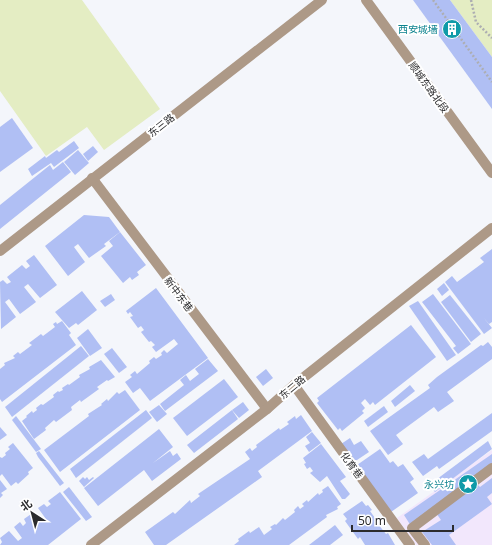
<svg xmlns="http://www.w3.org/2000/svg" width="492" height="545" viewBox="0 0 492 545" font-family="'Noto Sans','Noto Sans SC',sans-serif">
<rect width="100%" height="100%" fill="#f4f6fb"/>
<path fill="#f2e7fc" d="M492 450V545H416L397 518Z"/>
<g fill="#e4edc3">
<path d="M0 0H82L160 109 104 150 87 127 46 156 0 91Z"/>
<path d="M450 0H492V57Z"/>
</g>
<g fill="#b0bff4">
<path d="M413 0H450L492 57V109Z"/>
<path d="M12 118 33 148 0 172V127Z"/>
<path d="M74 141 79 148 54 167 51 163 32 176 28 169 45 156 46 158 57 150 59 152Z"/>
<path d="M93 146 98 152 88 161 83 154Z"/>
<path d="M78 150 89 163 75 175 64 162Z"/>
<path d="M63 162 71 172 0 229V205L50 165 53 170Z"/>
<path d="M84 215 109 217 120 232 104 244 106 246 89 258 78 244 74 247 85 262 68 276 45 246Z"/>
<path d="M120 232 146 265 137 272 139 275 132 280 130 277 123 283 101 256 113 246 109 241Z"/>
<path d="M492 249V322L489 324 483 317 492 328 484 334 445 282 452 276 457 282 484 262 480 258Z"/>
<path d="M34 255 57 285 40 298 28 284 24 287 36 302 20 314 9 299 5 302 16 317 1 329 0 282 3 280 7 284 11 282 7 277 22 265 26 269 30 266 26 261Z"/>
<path d="M444 283 449 290 442 296 437 289Z"/>
<path d="M156 288 208 358 150 401 140 388 133 393 125 382 132 377 130 375 135 371 137 374 150 363 149 361 154 357 156 359 162 355 161 353 164 350 167 353 178 344 174 339 156 352 152 347 155 345 151 341 149 342 141 332 144 330 141 326 138 328 130 317 133 316 130 312 128 314 126 311Z"/>
<path d="M82 291 97 310 78 325 76 323 69 328 55 312Z"/>
<path d="M111 294 115 300 105 307 100 301Z"/>
<path d="M433 294 471 344 458 354 453 348 456 346 422 302Z"/>
<path d="M450 295 481 334 471 342 441 302Z"/>
<path d="M418 301 456 355 447 361 409 306Z"/>
<path d="M62 321 71 333 69 335 76 345 2 402 0 399V369L5 365 4 363 15 358 13 356 18 352 20 354 32 345 29 343 41 334 43 336 55 327 53 324 56 322 57 324Z"/>
<path d="M411 325 436 357 375 405 373 402 370 405 365 399 361 403 365 408 362 411 364 413 342 431 340 428 338 430 317 403 319 401 317 398Z"/>
<path d="M88 329 102 348 90 356 77 338Z"/>
<path d="M488 342 492 347V359L447 392 454 401 438 412 434 407 396 435 403 444 388 455 370 431 430 388 428 385 437 377 481 345 483 346Z"/>
<path d="M81 346 89 356 12 417 5 407Z"/>
<path d="M112 348 127 367 119 373 104 354Z"/>
<path d="M208 359 218 371 165 411 160 404 184 385 180 380 186 375 190 381 199 374 195 369Z"/>
<path d="M101 360 115 377 108 381 107 380 97 387 99 389 81 402 80 400 71 407 72 410 56 422 54 420 45 428 46 430 34 439 22 421 27 417 26 416 32 411 33 413 37 410 36 408 41 404 43 405 54 397 53 395 58 391 59 392 63 390 62 388 68 384 69 385 80 377 79 375 90 369 89 367Z"/>
<path d="M266 369 273 378 263 386 256 377Z"/>
<path d="M224 379 238 397 187 436 173 418Z"/>
<path d="M410 385 415 391 395 407 391 401Z"/>
<path d="M125 390 140 410 60 472 44 450 89 416 88 414 102 405 101 404 107 399 108 401 117 392 119 394Z"/>
<path d="M243 402 249 410 239 418 232 410Z"/>
<path d="M159 405 167 414 157 422 149 412Z"/>
<path d="M384 406 388 412 368 427 364 421Z"/>
<path d="M146 410 152 418 76 478 70 469Z"/>
<path d="M232 410 238 419 194 453 187 445Z"/>
<path d="M492 413V431L439 469 437 466 423 476 412 462 424 454 428 459Z"/>
<path d="M301 415 312 431 258 471 262 477 166 545H154L145 532 173 512 175 514 190 500 191 503 200 496 198 494 250 459 245 452 250 448 252 451 257 447 256 445 279 428 280 430 289 424 287 422 295 416 296 419Z"/>
<path d="M16 416 41 449 36 452 12 420Z"/>
<path d="M0 427 7 435 0 440Z"/>
<path d="M159 429 173 447 153 463 170 451 173 456 177 453 181 459 152 481 144 470 98 506 84 488Z"/>
<path d="M312 432 321 443 309 452 305 446 310 443 306 437Z"/>
<path d="M350 438 354 445 361 441 369 452 354 462 341 444Z"/>
<path d="M488 441 492 449 435 492 429 485Z"/>
<path d="M13 443 33 468 28 472 29 474 18 484 16 482 11 486 2 474 0 476V457L2 458 6 455 5 453 10 449 8 447Z"/>
<path d="M321 444 346 477 340 481 350 494 345 499H342L327 476 320 482 310 473 313 471 310 467 307 469 304 464 306 463 303 458Z"/>
<path d="M380 449 390 463 393 461 398 467 403 464 414 479 410 482 418 493 391 512 357 465Z"/>
<path d="M39 451 64 483 60 486 38 457 36 453Z"/>
<path d="M492 454V465L411 526 404 515Z"/>
<path d="M83 477 85 479 87 477 89 480 93 477 94 478 84 487 79 481Z"/>
<path d="M492 478V493L487 497 492 504 449 535 456 545H432L422 532 441 520 436 513 477 484 480 487Z"/>
<path d="M0 480 7 489 1 493 3 495 0 498Z"/>
<path d="M328 486 341 504 337 507 338 509 326 515 327 517 289 545H234L239 541 238 539 249 531 250 533 259 527 264 535 272 529 270 527 275 524 276 525 283 518 285 520 295 512 294 510 298 506 300 509 304 506 302 504 307 500 308 502 318 493 319 495 323 492 322 490Z"/>
<path d="M69 487 92 517 86 521 63 492Z"/>
<path d="M60 492 81 519 48 545H0L2 542 0 538 9 531 18 541 22 538 14 527 20 522 23 526 26 523 24 519 34 512 42 522 46 519 38 508 44 504 47 507 51 504 48 501Z"/>
<path d="M362 501 366 506 368 505 372 510 370 511 375 518 377 517 381 522 378 524 386 534 388 533 395 545H365L360 537 358 539 345 521 347 519 343 514Z"/>
<path d="M335 525 343 535 330 545H309Z"/>
</g>
<g fill="none" stroke-linecap="round" stroke-linejoin="round">
<g stroke="#adaeb2" stroke-width="2.5" stroke-dasharray="2 2" stroke-linecap="butt">
<path d="M433 0 492 82"/>
<path d="M471 0 476 22 492 38"/>
</g>
<path stroke="#ad9987" stroke-width="10" d="M425 545 412 528 492 468"/>
<g stroke="#ad9987" stroke-width="10">
<path d="M92 178 267 409"/>
<path d="M0 251 322 0"/>
<path d="M294 385 410 545"/>
<path d="M91 545 267 409 294 385 492 228"/>
</g>
<path stroke="#ad9987" stroke-width="10" d="M366 0 492 173"/>
</g>
<defs>
<g id="building-disc" transform="scale(1)"><circle r="9.5" fill="#0f9aa8" stroke="#fff"/><path d="M-4-6H4V6H1V3H-1V6H-4ZM-2.5-4.3h1.7v1.8h-1.7ZM.8-4.3h1.7v1.8H.8ZM-2.5-1h1.7V.8h-1.7ZM.8-1h1.7V.8H.8Z" fill="#fff"/></g>
<g id="sight-disc" transform="scale(1)"><circle r="9.5" fill="#0f9aa8" stroke="#fff"/><path d="M0-6L1.8-2.2L6-1.7L2.9 1.2L3.7 5.4L0 3.3L-3.7 5.4L-2.9 1.2L-6-1.7L-1.8-2.2Z" fill="#fff"/></g>
</defs>
<g fill-rule="evenodd">
<use href="#building-disc" x="452" y="29"/>
<use href="#sight-disc" x="468" y="484"/>
</g>
<g text-anchor="middle" dominant-baseline="central" stroke-width="4" stroke-linejoin="round" paint-order="stroke">
<g font-size="10" fill="#0d838f" stroke="#fff" text-anchor="end">
<text x="438" y="29">西安城墙</text>
<text x="454" y="484">永兴坊</text>
</g>
<g font-size="10" fill="#2b2b2d" stroke="#fff">
<text transform="translate(429 87) rotate(54)">顺城东路北段</text>
<text transform="translate(161 125) rotate(-38)">东三路</text>
<text transform="translate(179 294) rotate(53)">新中东巷</text>
<text transform="translate(292 387) rotate(-40)">东二路</text>
<text transform="translate(352 465) rotate(54)">化育巷</text>
</g>
</g>
<g transform="translate(32 513) rotate(324)" stroke="#ffffff" stroke-width="3" paint-order="stroke">
<path d="M0-3L7 15L0 10L-7 15Z" fill="#2b2b2d"/>
<text y="-6" font-size="11" font-weight="bold" text-anchor="middle" fill="#2b2b2d">北</text>
</g>
<path d="M352 525v6h101v-6" fill="none" stroke="#2b2b2d" stroke-width="2"/>
<text x="358" y="525" font-size="12" fill="#2b2b2d" stroke="#ffffff" stroke-width="3" paint-order="stroke">50 m</text>
</svg>
